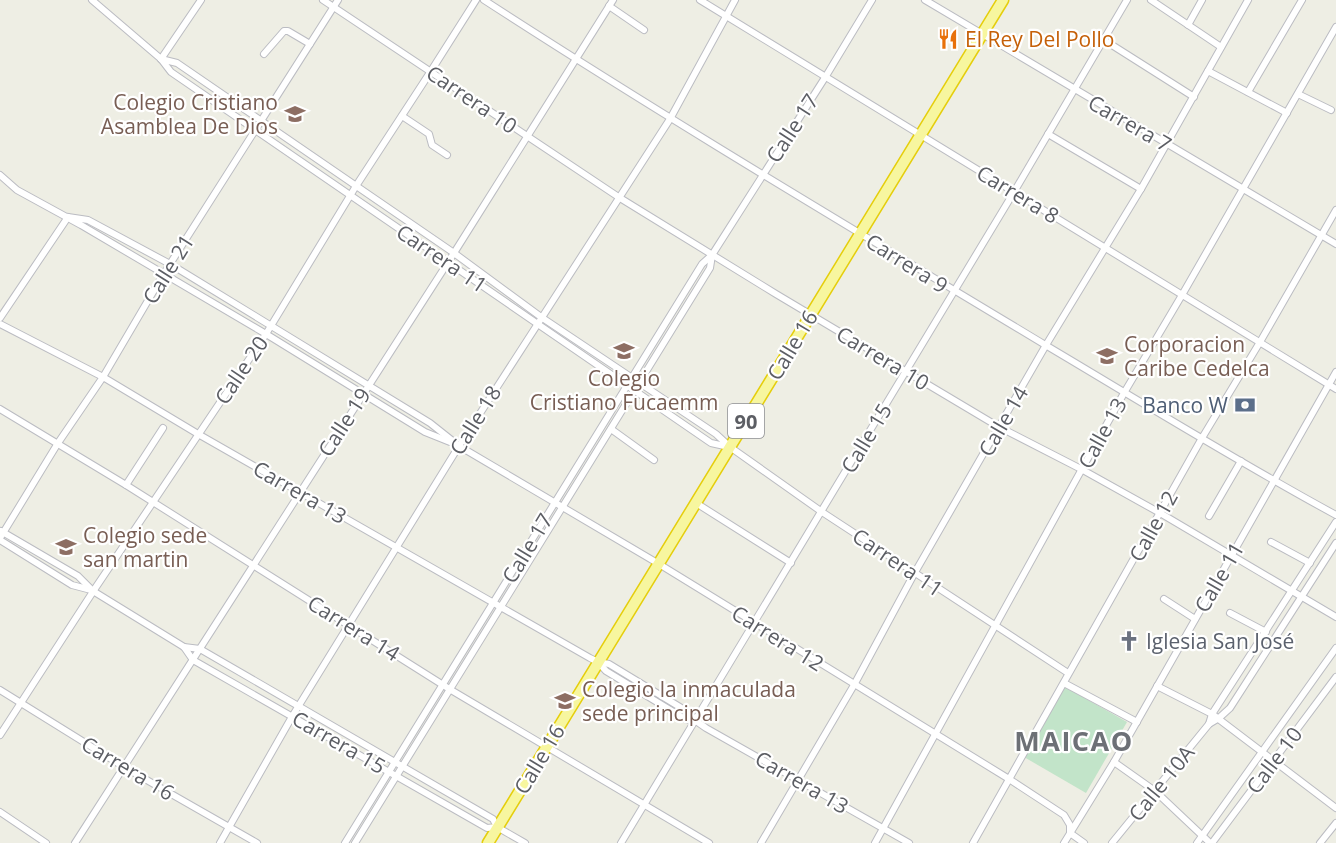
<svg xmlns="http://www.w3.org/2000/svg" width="1336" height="843" viewBox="0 0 1336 843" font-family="'Open Sans',sans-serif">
<rect width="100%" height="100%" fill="#eeeee4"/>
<path fill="#c2e4c9" d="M1065 687 1127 722 1086 793 1024 757Z"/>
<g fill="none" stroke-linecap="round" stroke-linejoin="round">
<g stroke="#bbbcc2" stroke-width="8">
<g id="minor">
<path d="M92 0 161 59 171 72 711 443 729 447"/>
<path d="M323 0 620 198 776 294 999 427 1081 469 1160 513 1336 617"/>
<path d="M484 0C669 120 858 232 1047 346 1143 403 1238 462 1336 515"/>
<path d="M700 0 1336 389"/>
<path d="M925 0 1336 244"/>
<path d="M1151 0 1221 47"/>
<path d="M609 6 644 30"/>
<path d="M1188 25 1202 0"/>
<path d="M1104 40 1194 97"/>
<path d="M264 54 284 31H288L310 44"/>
<path d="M161 59 177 63 454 253 541 317 716 434 730 447 822 512 1068 673"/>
<path d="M161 59 201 0"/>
<path d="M1208 71 1287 113"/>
<path d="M1248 92 1302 0"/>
<path d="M1298 94 1331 110"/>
<path d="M402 116 429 134 432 145 447 155"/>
<path d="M1048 134 1141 189"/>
<path d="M0 175 17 190 81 225 266 334 425 432 450 442"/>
<path d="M68 217 88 220 170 264 430 423 459 446 659 564 1009 779 1064 815 1070 825V833L1084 843"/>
<path d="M0 318 68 217"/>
<path d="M0 324 103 377 198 434 590 658 598 662 609 664 688 712 696 721 706 728 909 843"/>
<path d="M0 409 126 485 451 690 709 843"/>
<path d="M611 429 654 460"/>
<path d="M126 485 163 428"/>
<path d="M696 503 791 563"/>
<path d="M1209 516 1241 461"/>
<path d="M1 531 78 576 93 591 184 647 193 660 487 828 497 827"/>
<path d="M0 538 58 443 103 377 163 275 338 0"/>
<path d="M0 540 72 585 91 590"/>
<path d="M1271 542 1310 563"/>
<path d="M1164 599 1195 619"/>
<path d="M1230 613 1266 632"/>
<path d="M184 647 200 649 493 819 497 827 525 843"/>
<path d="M598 662 606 671 685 719 695 721"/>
<path d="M1064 683 1137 722"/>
<path d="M1157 686 1212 714 1336 808"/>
<path d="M0 690 124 767 257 843"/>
<path d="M1209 724 1219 718 1230 708 1336 543"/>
<path d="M0 735 96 587 266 334 356 186 431 71 476 0"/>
<path d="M1114 762 1155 791 1210 843"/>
<path d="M0 812 46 843"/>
<path d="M75 843 454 253 613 0"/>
<path d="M220 843 293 715 459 446 670 119 735 0"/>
<path d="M345 843 702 264 712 255 826 76 872 0"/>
<path d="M355 843 710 268 712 255"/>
<path d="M621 843 1014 192 1127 0"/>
<path d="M761 843 854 685 914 574 1046 345 1141 189 1248 0"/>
<path d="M875 843 1124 393 1182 295 1336 27"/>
<path d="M973 843 1202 438 1260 342 1336 210"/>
<path d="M1064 843 1114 762 1336 372"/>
<path d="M1112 843 1209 724 1212 714 1336 522"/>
<path d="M1197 843 1336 648"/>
<path d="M1212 843 1336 677"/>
<path d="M1320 843 1336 823"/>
</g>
</g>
<g stroke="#e5ce0c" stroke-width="13">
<path id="trunk" d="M488 843 1003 0"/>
</g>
<use href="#minor" stroke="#fff" stroke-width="6"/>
<use href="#trunk" stroke="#f7f69f" stroke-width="10"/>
</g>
<defs>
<g id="restaurant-bare" transform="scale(1.62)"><path d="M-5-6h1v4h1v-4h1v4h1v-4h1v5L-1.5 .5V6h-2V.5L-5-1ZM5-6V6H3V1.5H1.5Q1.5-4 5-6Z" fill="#e8710a" stroke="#fff" stroke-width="2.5" paint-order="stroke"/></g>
<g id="school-bare" transform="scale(1.62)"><path d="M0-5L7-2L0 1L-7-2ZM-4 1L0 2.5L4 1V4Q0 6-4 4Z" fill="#8d6e63" stroke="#fff" stroke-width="2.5" paint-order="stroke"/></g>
<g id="bank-bare" transform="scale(1.62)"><path d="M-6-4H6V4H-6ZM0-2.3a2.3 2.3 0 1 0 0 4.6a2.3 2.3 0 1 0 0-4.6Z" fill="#5c6f8a" stroke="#fff" stroke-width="2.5" paint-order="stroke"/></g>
<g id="church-bare" transform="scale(1.62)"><path d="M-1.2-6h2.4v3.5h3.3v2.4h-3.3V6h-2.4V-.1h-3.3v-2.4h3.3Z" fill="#6b7280" stroke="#fff" stroke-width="2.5" paint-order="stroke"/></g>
</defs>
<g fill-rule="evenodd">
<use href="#restaurant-bare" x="948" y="39"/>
<use href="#school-bare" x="295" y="114"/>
<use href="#school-bare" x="624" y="351"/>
<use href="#school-bare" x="1107" y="356"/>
<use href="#bank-bare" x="1245" y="405"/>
<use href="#school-bare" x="66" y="547"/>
<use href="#church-bare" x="1129" y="641"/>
<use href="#school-bare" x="565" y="701"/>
</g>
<g text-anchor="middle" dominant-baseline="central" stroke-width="4.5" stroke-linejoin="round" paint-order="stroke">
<rect fill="#fff" stroke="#8d8e92" stroke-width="1.5" x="728" y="404" width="36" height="34" rx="4.5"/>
<g font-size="20" font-weight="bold" fill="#5c5e64">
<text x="746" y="421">90</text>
</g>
<g font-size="21" fill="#c56008" stroke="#fff" text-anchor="start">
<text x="965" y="39">El Rey Del Pollo</text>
</g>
<g font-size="21" fill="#5c5e64" stroke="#fff">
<text transform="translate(472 99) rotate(34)">Carrera 10</text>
<text transform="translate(1130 123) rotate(30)">Carrera 7</text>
<text transform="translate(792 128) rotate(-57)">Calle 17</text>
<text transform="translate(1018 194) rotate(31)">Carrera 8</text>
<text transform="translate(442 258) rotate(34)">Carrera 11</text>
<text transform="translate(907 263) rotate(32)">Carrera 9</text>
<text transform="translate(168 269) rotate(-58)">Calle 21</text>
<text transform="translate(792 345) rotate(-59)">Calle 16</text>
<text transform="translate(883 358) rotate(31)">Carrera 10</text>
<text transform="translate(241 370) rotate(-56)">Calle 20</text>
<text transform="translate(475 420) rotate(-58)">Calle 18</text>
<text transform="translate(1003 421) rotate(-60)">Calle 14</text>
<text transform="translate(344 422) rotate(-57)">Calle 19</text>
<text transform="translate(1102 433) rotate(-61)">Calle 13</text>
<text transform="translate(866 438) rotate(-59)">Calle 15</text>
<text transform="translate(300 492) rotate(30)">Carrera 13</text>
<text transform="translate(1153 526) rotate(-61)">Calle 12</text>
<text transform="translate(527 548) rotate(-59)">Calle 17</text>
<text transform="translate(898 562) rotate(34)">Carrera 11</text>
<text transform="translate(1219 577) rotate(-60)">Calle 11</text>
<text transform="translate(354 628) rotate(32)">Carrera 14</text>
<text transform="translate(778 638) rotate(32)">Carrera 12</text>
<text transform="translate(339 742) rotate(30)">Carrera 15</text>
<text transform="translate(539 759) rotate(-59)">Calle 16</text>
<text transform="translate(1274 760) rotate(-53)">Calle 10</text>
<text transform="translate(128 768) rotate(31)">Carrera 16</text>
<text transform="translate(802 782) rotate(30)">Carrera 13</text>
<text transform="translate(1161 783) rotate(-51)">Calle 10A</text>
</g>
<g font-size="21" fill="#785e54" stroke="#fff" text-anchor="start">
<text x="278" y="102" text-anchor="end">Colegio Cristiano<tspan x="278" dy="24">Asamblea De Dios</tspan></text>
<text x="1124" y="344">Corporacion<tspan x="1124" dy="24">Caribe Cedelca</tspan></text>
<text x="624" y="378" text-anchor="middle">Colegio<tspan x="624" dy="24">Cristiano Fucaemm</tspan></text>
<text x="83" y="535">Colegio sede<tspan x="83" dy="24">san martin</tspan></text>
<text x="582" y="689">Colegio la inmaculada<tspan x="582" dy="24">sede principal</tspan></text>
</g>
<g font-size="21" fill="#4e5e75" stroke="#fff" text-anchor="end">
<text x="1228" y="405">Banco W</text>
</g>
<g font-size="21" fill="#5b616d" stroke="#fff" text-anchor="start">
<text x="1146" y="641">Iglesia San José</text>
</g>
<g font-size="27" font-weight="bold" letter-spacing="1.5" fill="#6d7076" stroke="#fff">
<text x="1074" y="740">MAICAO</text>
</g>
</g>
</svg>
